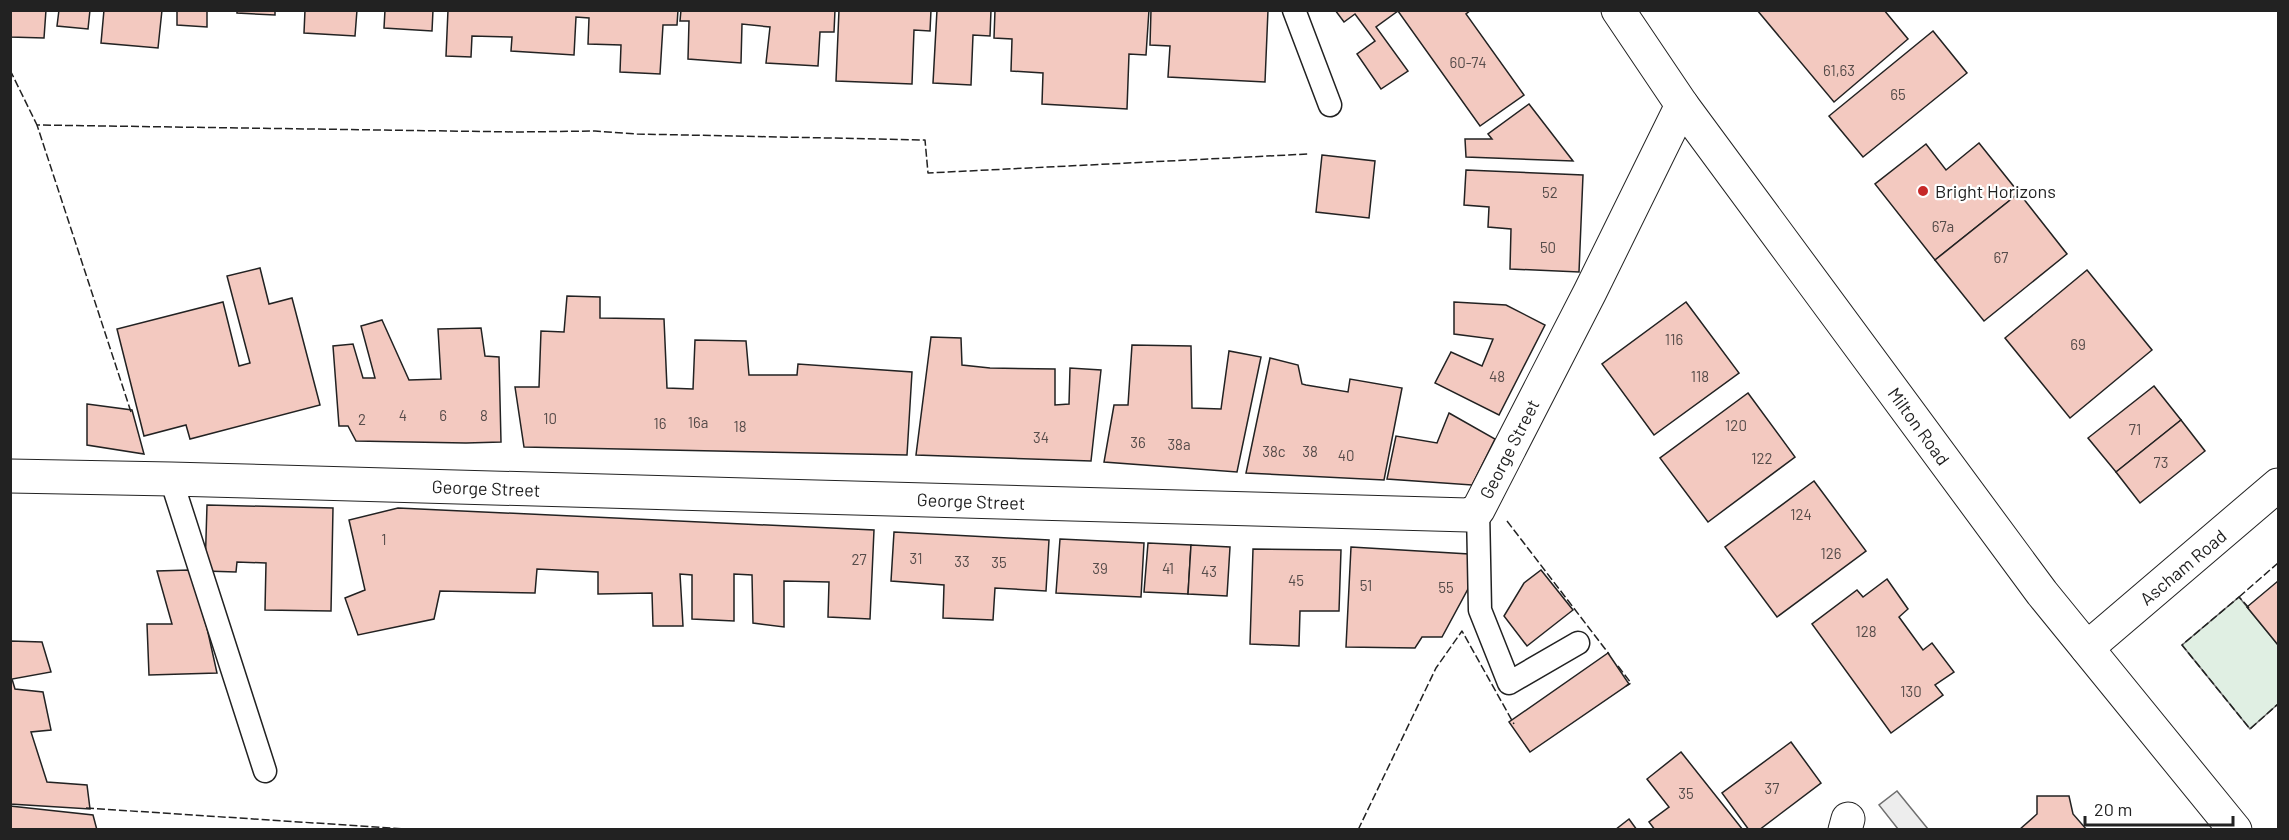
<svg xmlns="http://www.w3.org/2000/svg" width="2289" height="840" viewBox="0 0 2289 840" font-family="Barlow,sans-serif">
<rect width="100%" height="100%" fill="#fff"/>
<path fill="#e0efe3" stroke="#6f6f6f" stroke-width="1.5" d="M2239 597 2278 645V704L2250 729 2182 645Z"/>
<path fill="#ededed" stroke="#6f6f6f" stroke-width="1.5" d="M1897 791 1928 829H1898L1879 805Z"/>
<g fill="#f3c9c0" stroke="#222" stroke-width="1.5">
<path d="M10 10H46L44 38 10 37Z"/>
<path d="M59 10H90L88 29 57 26Z"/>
<path d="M104 10H162L158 48 101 43Z"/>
<path d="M177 10H207V27L177 25Z"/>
<path d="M237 10H275V15L237 13Z"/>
<path d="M305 10H357L355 36 304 33Z"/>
<path d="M385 10H433L432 31 384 28Z"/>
<path d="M448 10H678L677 25H663L660 74 620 72 621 45 588 44 589 18 576 17 574 55 511 51 512 37 472 36 471 57 446 56Z"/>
<path d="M681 10H835L834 32H820L818 66 766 63 770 27 742 24 741 63 688 59 689 21H680Z"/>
<path d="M839 10H931L930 31 914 30 912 84 836 81Z"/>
<path d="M937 10H991L990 36 973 35 971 85 933 83Z"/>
<path d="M995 10H1149L1146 55 1129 54 1127 109 1042 104 1043 73 1011 71 1012 39 994 38Z"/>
<path d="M1151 10H1268L1265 82 1168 77 1170 46 1150 45Z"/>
<path d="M1335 10H1471L1466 14 1524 95 1480 126 1398 11 1376 27 1408 71 1381 89 1357 54 1375 41 1355 14 1344 22Z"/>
<path d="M1757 10H1884L1908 39 1834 102Z"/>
<path d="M1933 31 1967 73 1863 157 1829 116Z"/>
<path d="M1529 104 1573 161 1466 157 1465 139H1492L1488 134Z"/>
<path d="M1979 143 2019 193 1935 260 1875 184 1926 144 1946 170Z"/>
<path d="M1322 155 1375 161 1369 218 1316 212Z"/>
<path d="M1466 170 1583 175 1579 272 1510 269 1511 229 1488 227 1489 207 1464 205Z"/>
<path d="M2019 193 2067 254 1984 321 1935 260Z"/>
<path d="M260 268 269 304 292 298 320 405 190 439 186 425 144 436 117 329 223 302 239 366 250 363 227 276Z"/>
<path d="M2087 270 2152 350 2070 418 2005 338Z"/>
<path d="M567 296 600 297V318L664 319 667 388 693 389 695 340 746 341 749 375H797L798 364 912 372 907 455 524 447 515 387H539L541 331 564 332Z"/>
<path d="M1454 302 1506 305 1545 325 1499 415 1435 383 1451 352 1482 366 1493 339 1454 334Z"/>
<path d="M1686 302 1739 373 1654 435 1602 364Z"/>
<path d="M382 320 409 380 441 379 438 329 481 328 485 356 499 357 501 442 466 443 356 441 348 426H339L333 346 353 344 363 378H375L361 326Z"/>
<path d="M931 337 961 338 962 365 990 368 1055 369V405L1069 404 1070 368 1101 370 1091 461 916 455Z"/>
<path d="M1132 345 1191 346 1192 408 1221 409 1229 351 1261 357 1237 472 1104 462 1114 405H1128Z"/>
<path d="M1270 358 1298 365 1302 384 1306 385 1348 392 1350 379 1402 388 1384 480 1246 473Z"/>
<path d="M2154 386 2181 420 2116 472 2088 438Z"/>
<path d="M1748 393 1795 457 1708 522 1660 458Z"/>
<path d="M87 404 132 410 144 454 87 445Z"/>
<path d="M1449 413 1495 439 1472 485 1387 479 1396 436 1437 443Z"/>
<path d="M2181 420 2205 451 2140 503 2116 472Z"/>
<path d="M1814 481 1866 551 1777 617 1725 547Z"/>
<path d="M207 505 333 508 331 611 265 610 266 563 237 562 236 572 205 571Z"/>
<path d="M398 508 874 530 870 619 828 617 829 582 784 581V627L753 623 752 575 734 574V621L692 619V575L680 574 683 626H653L652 593 598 594V572L537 569 535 593 440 591 434 619 358 635 345 598 365 590 349 520Z"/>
<path d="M894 532 1049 540 1046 591 995 588 993 620 943 618 944 585 891 581Z"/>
<path d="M1060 539 1144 543 1141 597 1056 593Z"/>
<path d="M1148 543 1191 545 1188 594 1144 592Z"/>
<path d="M1191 545 1230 547 1227 596 1188 594Z"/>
<path d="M1351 547 1469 554V587L1442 637H1422L1415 648 1346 647Z"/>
<path d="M1253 549 1341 550 1339 611H1300L1299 646 1250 644Z"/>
<path d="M189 570 207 628 217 673 149 675 147 624H172L157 571Z"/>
<path d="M1541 570 1573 610 1527 646 1504 616 1524 583Z"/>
<path d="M1887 579 1908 609 1899 617 1923 650 1932 643 1954 672 1935 685 1943 695 1891 733 1812 624 1857 590 1863 597Z"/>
<path d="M2278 581V645L2247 607Z"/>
<path d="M10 641 42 642 51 672 12 679 15 689 43 692 51 730 31 732 47 782 87 785 90 809 10 804Z"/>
<path d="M1608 653 1629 684 1530 752 1509 722Z"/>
<path d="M1791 742 1821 783 1759 830H1749L1722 793Z"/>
<path d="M1681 752 1743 830H1655L1649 822 1669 807 1647 779Z"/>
<path d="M2037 796H2069L2073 814 2087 830H2019L2037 814Z"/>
<path d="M10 806 93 815 97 830H10Z"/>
<path d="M1629 819 1637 830H1615Z"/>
</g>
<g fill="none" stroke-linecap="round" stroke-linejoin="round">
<g stroke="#222" stroke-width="25">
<g id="lane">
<path d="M1294 10 1330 105"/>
<path d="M171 479 265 771"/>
<path d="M1478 510 1480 610 1509 683 1578 643"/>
</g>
</g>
<g stroke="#222" stroke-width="35">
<g id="street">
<path d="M10 476 171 479 1468 515 1478 510 1590 292 1682 105"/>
<path d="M2087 648 2278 485"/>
<path d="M1845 830 1848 819"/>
</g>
</g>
<g stroke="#222" stroke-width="35">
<path id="primary" d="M1618 10 1682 105 2042 593 2235 830"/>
</g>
<use href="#lane" stroke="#fff" stroke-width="22"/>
<use href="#street" stroke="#fff" stroke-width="33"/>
<use href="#primary" stroke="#fff" stroke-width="33"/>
<g stroke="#222" stroke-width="1.5" stroke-dasharray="8 3" stroke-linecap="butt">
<path d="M10 70 37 125"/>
<path d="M131 412 37 125 517 132 595 131 637 134 925 140 928 173 1308 154"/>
<path d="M1507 521 1609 654"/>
<path d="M2239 597 2278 563"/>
<path d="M2249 608 2239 597 2182 645 2250 729 2278 704"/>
<path d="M1618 666 1631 683 1626 686"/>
<path d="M86 808 422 830"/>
<path d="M1358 830 1436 668 1462 631 1514 724"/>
</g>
</g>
<circle fill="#c62828" stroke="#fff" stroke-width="2" cx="1923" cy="191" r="6"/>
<g text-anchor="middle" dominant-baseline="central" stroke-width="4.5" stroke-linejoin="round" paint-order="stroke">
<g font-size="15" fill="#564c4a">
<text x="1468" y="62">60-74</text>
<text x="1839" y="70">61,63</text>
<text x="1898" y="94">65</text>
<text x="1550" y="192">52</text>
<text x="1943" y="226">67a</text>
<text x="1548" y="247">50</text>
<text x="2001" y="257">67</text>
<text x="1674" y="339">116</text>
<text x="2078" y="344">69</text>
<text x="1497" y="376">48</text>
<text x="1700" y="376">118</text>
<text x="403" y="415">4</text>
<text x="443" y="415">6</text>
<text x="484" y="415">8</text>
<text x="550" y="418">10</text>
<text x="362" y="419">2</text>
<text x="698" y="422">16a</text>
<text x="660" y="423">16</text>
<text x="1736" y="425">120</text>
<text x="740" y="426">18</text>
<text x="2135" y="429">71</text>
<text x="1041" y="437">34</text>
<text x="1138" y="442">36</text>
<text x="1179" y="444">38a</text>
<text x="1274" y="451">38c</text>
<text x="1310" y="451">38</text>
<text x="1346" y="455">40</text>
<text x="1762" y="458">122</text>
<text x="2161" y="462">73</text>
<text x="1801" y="514">124</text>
<text x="384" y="539">1</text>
<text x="1831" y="553">126</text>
<text x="916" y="558">31</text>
<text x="859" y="559">27</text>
<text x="962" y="561">33</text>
<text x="999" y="562">35</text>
<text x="1100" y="568">39</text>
<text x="1168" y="568">41</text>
<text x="1209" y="571">43</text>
<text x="1296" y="580">45</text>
<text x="1366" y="585">51</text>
<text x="1446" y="587">55</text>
<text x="1866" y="631">128</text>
<text x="1911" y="691">130</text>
<text x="1772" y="788">37</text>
<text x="1686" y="793">35</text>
</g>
<g font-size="18" fill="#222" stroke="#fff" text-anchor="start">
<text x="1935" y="191">Bright Horizons</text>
</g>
<g font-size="18" fill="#222" stroke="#fff">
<text transform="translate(1919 426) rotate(54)">Milton Road</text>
<text transform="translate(1509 449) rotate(-63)">George Street</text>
<text transform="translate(486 488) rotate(2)">George Street</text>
<text transform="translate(971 501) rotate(2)">George Street</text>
<text transform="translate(2183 567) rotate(-40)">Ascham Road</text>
</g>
</g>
<rect width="2289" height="840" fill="none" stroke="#222222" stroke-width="24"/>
<path d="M2085 816v9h148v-9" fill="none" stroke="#222222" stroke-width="3"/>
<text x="2094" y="816" font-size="18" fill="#222222" stroke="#ffffff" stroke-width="4.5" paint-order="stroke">20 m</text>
</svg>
